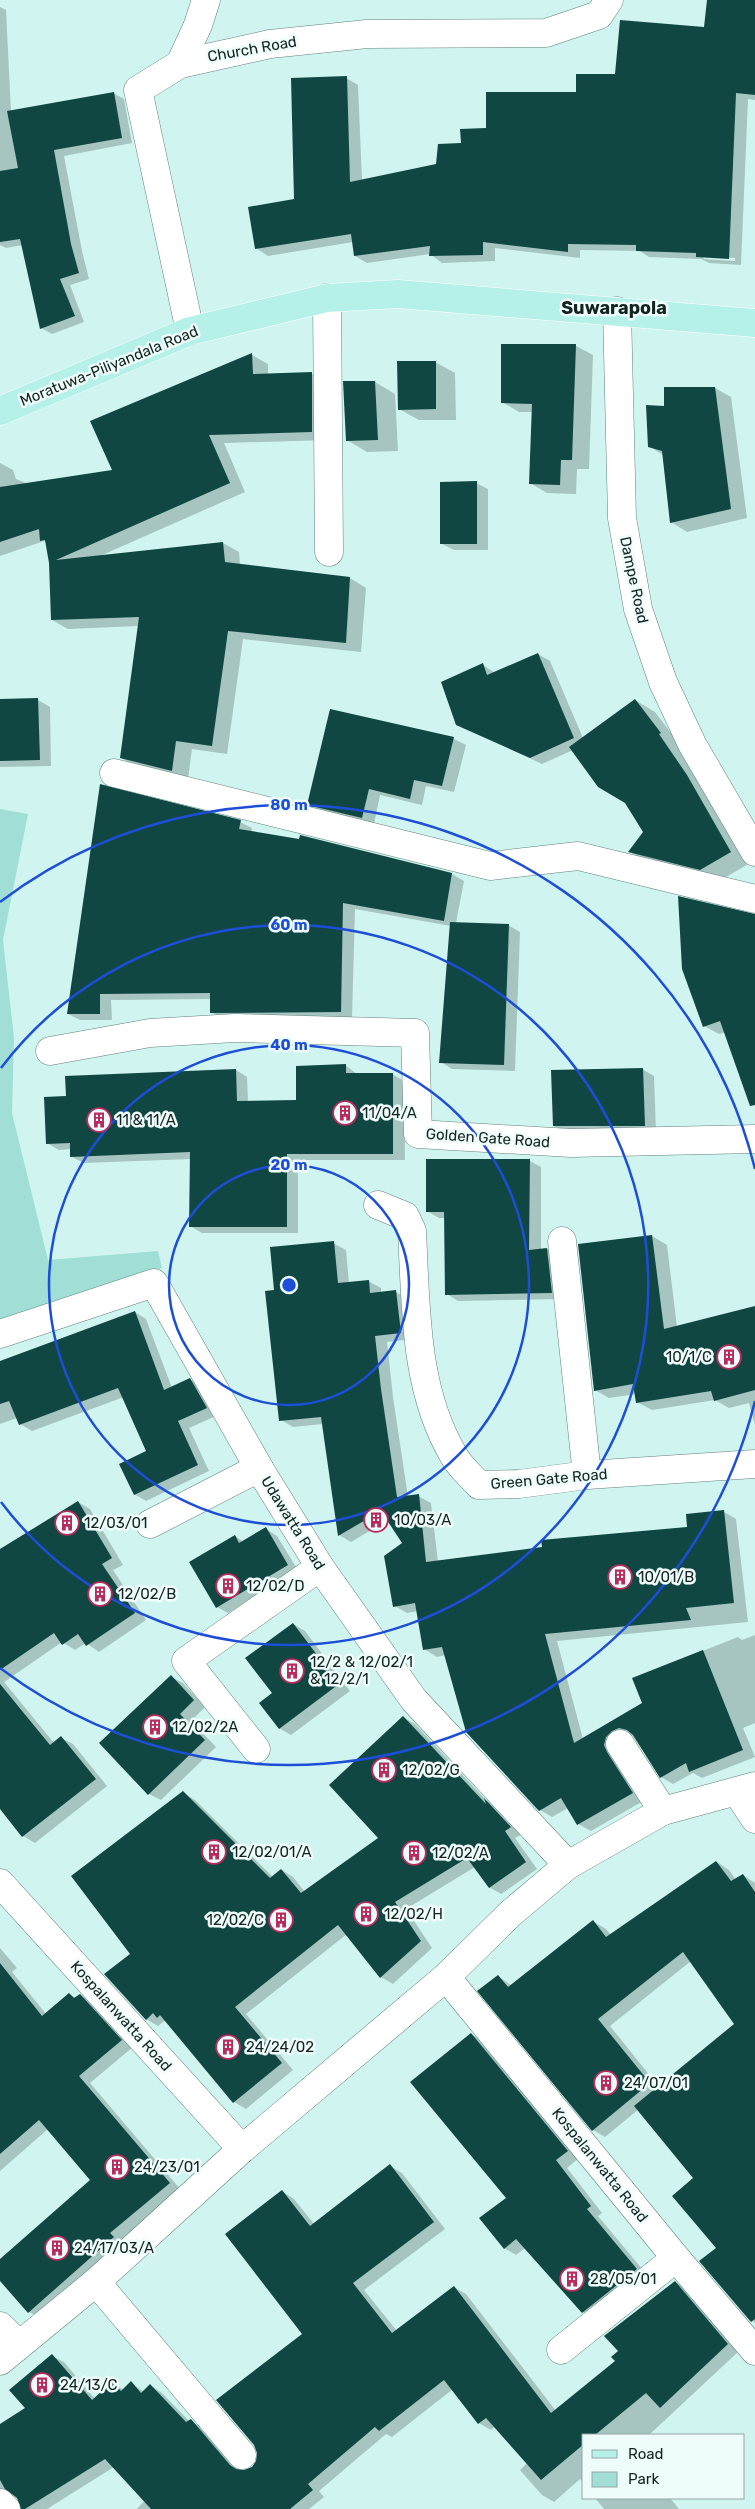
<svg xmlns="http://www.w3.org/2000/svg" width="755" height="2509" viewBox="0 0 755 2509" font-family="Rubik,sans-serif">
<rect width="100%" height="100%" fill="#d0f5f0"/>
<path fill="#a0ded6" d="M0 809 28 814 3 940 14 1038 12 1113 48 1260 158 1251 162 1268 0 1320Z"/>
<g fill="#0003" fill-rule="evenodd">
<path d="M708 0H755V100L748 99 741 265 709 263 701 259 649 257 640 251 580 250V258L495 248V261L442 263 430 254 367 263 355 256 353 242 268 256 256 248 295 200 346 78 358 85 362 180 437 165 463 144 487 129 577 93 705 29ZM702 256 735 258V261L704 259Z"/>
<path d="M0 7 6 10 11 112 113 93 124 99 132 143 64 156 82 251 89 279 70 285 84 322 52 334 41 328 23 245 6 248 0 245Z"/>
<path d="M576 346 593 355 589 469H577L576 494 547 493 530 483 533 412H519L502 402Z"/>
<path d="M252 355 268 364V375L312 374 327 383 328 440 224 443 245 492 100 556 223 543 239 552 240 565 350 578 366 588 361 652 243 639 227 754 192 749 188 779 137 767 121 758 139 626 68 629 52 620 50 563 47 543 44 541 0 556V463L13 470 16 479 28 484 114 471 92 421Z"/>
<path d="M435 362 455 373 456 420H419L399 409Z"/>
<path d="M375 382 395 394 398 451 367 452 347 440 345 383Z"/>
<path d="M715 388 731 397 747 518 687 532 671 522 663 455 649 446 666 407Z"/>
<path d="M476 483 488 489V550H454L442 544Z"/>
<path d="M538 654 550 661 583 738 635 700 655 712 680 745 750 863 721 880 650 863 630 852 645 832 626 802 573 750 542 764 457 724 483 665 495 673Z"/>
<path d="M38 700 50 707 51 766 0 767V701Z"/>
<path d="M331 710 454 739 466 745 454 792 426 786 422 805 380 795 374 824 320 811 309 804Z"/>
<path d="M240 822 252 828 251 832 300 840 301 837 452 874 464 881 456 923 508 925 520 932 515 1071 452 1069 441 1062 451 926 355 909 352 1018 223 1019 211 1012V999L111 1000 112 1020H80L68 1014Z"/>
<path d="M755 919V1088L726 1032 719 1034 704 1026Z"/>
<path d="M345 1065 357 1074H392L404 1081 405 1160H298V1233H202L190 1226 191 1159 84 1163 72 1157V1149L59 1150 47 1143 67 1097 236 1070 247 1077 248 1102H298Z"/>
<path d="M642 1069 654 1076 656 1132H566L554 1126Z"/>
<path d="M530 1161 541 1167V1250L547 1249 559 1256 563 1299 458 1301 447 1294 445 1218H439L427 1211Z"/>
<path d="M652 1236 667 1245 677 1327 755 1307V1425L749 1403 729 1408 715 1400 652 1410 637 1402 636 1394 609 1398 595 1390 579 1245Z"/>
<path d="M333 1243 346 1250 349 1283 368 1281 381 1288V1293L396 1292 408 1299 413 1339 387 1342 393 1397 408 1497 418 1496 431 1503 438 1562 689 1528 724 1512 736 1519 748 1622 557 1641 583 1739 644 1704 634 1678 738 1637 742 1640 755 1635V1723L743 1728 755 1757 702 1778 693 1773 673 1784 661 1777 632 1735 625 1737 645 1800 591 1831 578 1824 568 1808 552 1817 540 1810 446 1655 437 1657 424 1649 418 1611 407 1613 395 1606 404 1543 388 1520 351 1542 339 1535 323 1424 293 1427 281 1420 275 1292Z"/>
<path d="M135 1312 146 1319 172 1388 190 1380 202 1386 218 1415 189 1428 209 1471 146 1501 134 1494 148 1452 124 1397 32 1431 20 1424 17 1418 0 1424V1363Z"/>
<path d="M78 1502 90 1509 123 1565 113 1570 146 1620 99 1652 86 1643 75 1650 62 1642 4 1682 54 1743 61 1738 73 1744 107 1786 35 1843 23 1836 0 1807V1627Z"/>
<path d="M266 1529 277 1536 299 1572 228 1613 217 1607 235 1536 244 1542Z"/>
<path d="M293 1624 305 1631 350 1691 291 1735 279 1728Z"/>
<path d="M171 1677 183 1683 205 1707 191 1721 216 1747 161 1800 149 1794Z"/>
<path d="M403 1717 415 1724 486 1800 496 1806 522 1834 515 1838 537 1869 501 1894 489 1887 475 1867 406 1909 432 1948 393 1984 381 1977 347 1934 246 2014 293 2070 246 2109 234 2102 167 2022 164 2021 158 2026 146 2019 132 1954 183 1793 195 1800 273 1877 282 1870 293 1877 305 1892 380 1839Z"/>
<path d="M717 1862 729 1870 736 1880 743 1875 755 1883V2323L701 2262 718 2248 695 2178 639 2109 605 2137 593 2130 498 1976 512 1986 594 1922 606 1929 611 1935ZM691 1961 736 2024 659 2087 610 2026Z"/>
<path d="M0 1948 17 1968 12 1972 46 2014 69 1994 76 1998 80 1995 92 2002 133 2047 90 2083 181 2190 121 2240 125 2244 41 2318 29 2312 0 2279V2261L91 2181 48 2129 0 2171Z"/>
<path d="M471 2034 483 2041 579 2158 567 2168 602 2213 598 2216 648 2276 594 2319 583 2312 525 2248 516 2255 504 2248 508 2198Z"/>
<path d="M390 2166 402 2173 445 2229 364 2290 397 2331 455 2288 466 2294 556 2411 617 2361 620 2351 675 2282 687 2289 739 2351 649 2435H584V2484L580 2479 554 2502 542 2495 520 2470 527 2463 495 2426 491 2430 479 2423 453 2389 392 2437 386 2434 319 2491 324 2497 309 2509H137L145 2500 114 2467 47 2509H22V2504L14 2494H9L0 2500V2426L27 2409 52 2356 64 2362 95 2399 112 2383 124 2390 131 2383 144 2392 151 2386 162 2393 190 2422 203 2427 240 2471 253 2468 258 2461 304 2334 283 2192 294 2199 314 2224Z"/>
<path d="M595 2498H670L679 2509H604Z"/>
</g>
<g fill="#104742">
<path d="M707 0H755V95L736 93 729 259 696 257V253L636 251V245L568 244V252L483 242V255L429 256 430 246 354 256 351 234 255 249 248 207 294 199 291 78 347 76 350 182 436 164 438 144 461 143 460 129 486 128V92H576V74H615L620 20 704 27Z"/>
<path d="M114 92 122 138 54 150 71 244 79 273 60 279 75 316 40 329 20 239 0 242V171L18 168 7 111Z"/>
<path d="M501 344H576L572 460H561L560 485 529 484 532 404 501 403Z"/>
<path d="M252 353 253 374 312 372V432L209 435 230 483 56 560 223 542 225 562 350 577 346 643 228 631 212 746 176 741 172 771 120 758 139 617 51 620 49 563 45 540 40 541 39 529 0 542V487L112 470 90 421Z"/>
<path d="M397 361H436V409L398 410Z"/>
<path d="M343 381H375L378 440 346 441Z"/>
<path d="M664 387H715L731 509 670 523 662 451 648 447 646 405 664 406Z"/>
<path d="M477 481V544H440V482Z"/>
<path d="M538 653 574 738 530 758 456 725 441 682 483 663 487 675Z"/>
<path d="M38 698 40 760 0 761V699Z"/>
<path d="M635 699 661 733 659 734 687 775 731 852 700 870 628 852 643 832 625 803 598 787 569 747Z"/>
<path d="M330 709 454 737 442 786 414 780 410 799 369 789 362 818 307 805Z"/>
<path d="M100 784 241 820 239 829 299 839 300 835 452 873 444 921 343 903 341 1012 210 1013V993L100 994V1014H67Z"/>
<path d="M678 896 755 914V1105L750 1106 720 1021 703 1027 682 969Z"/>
<path d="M450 922 509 924 504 1065 439 1063Z"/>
<path d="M346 1064V1073H393V1154H287V1227H189L190 1152 70 1157V1143L46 1144 44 1097 66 1096 65 1076 236 1069 237 1101 296 1100V1066Z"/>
<path d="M643 1068 645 1126H553L551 1070Z"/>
<path d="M426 1159H530L529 1250 547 1248 552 1293 445 1295 444 1212H426Z"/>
<path d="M652 1235 664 1329 755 1306V1390L714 1401 711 1391 636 1403 633 1384 594 1391 578 1244Z"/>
<path d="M334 1241 338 1283 369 1280 370 1293 396 1290 401 1333 375 1336 381 1389 397 1497 419 1494 426 1562 542 1547 541 1540 687 1527 686 1514 724 1510 734 1603 686 1608 691 1620 545 1634 574 1743 642 1703 632 1678 703 1650 743 1750 689 1772 686 1763 660 1778 633 1735 627 1730 619 1728 612 1731 606 1737 604 1745 607 1752 633 1793 577 1825 561 1798 539 1811 466 1732 442 1647 423 1650 415 1603 393 1607 384 1556 402 1543 381 1511 338 1536 321 1417 279 1421 265 1291 274 1290 270 1247Z"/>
<path d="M135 1311 164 1390 190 1378 207 1408 178 1421 198 1465 134 1495 119 1464 146 1451 118 1388 19 1425 9 1401 0 1404V1361Z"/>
<path d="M78 1501 112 1558 102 1564 135 1613 86 1646 78 1634 62 1645 54 1633 0 1670V1549Z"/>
<path d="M266 1527 288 1565 216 1608 189 1562 235 1535 239 1543Z"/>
<path d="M293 1623 339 1684 279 1729 259 1703 272 1693 245 1658Z"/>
<path d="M171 1675 194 1700 180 1714 205 1740 148 1795 99 1743Z"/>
<path d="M0 1684 50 1745 61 1736 96 1779 22 1837 0 1809Z"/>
<path d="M403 1716 486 1804 484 1798 511 1827 505 1831 526 1862 489 1888 467 1858 395 1902 421 1941 380 1978 338 1925 235 2007 282 2063 233 2103 160 2015 157 2018 153 2013 146 2020 104 1974 130 1954 71 1876 183 1791 270 1878 281 1869 301 1893 378 1838 329 1785Z"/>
<path d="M716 1861 731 1881 743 1874 755 1892V2319L751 2322 699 2261 716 2248 672 2196 693 2178 634 2106 734 2024 683 1952 598 2019 650 2083 592 2131 477 1991 498 1975 508 1987 593 1920 606 1937Z"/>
<path d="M0 1963 42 2016 69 1993 74 1998 80 1994 122 2040 79 2076 170 2183 110 2233 114 2237 28 2313 0 2281V2259L90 2180 39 2120 0 2154Z"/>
<path d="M471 2033 568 2151 556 2160 591 2206 587 2209 637 2269 582 2313 516 2239 504 2249 479 2218 506 2198 410 2082Z"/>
<path d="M390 2164 434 2222 353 2283 392 2333 454 2286 551 2413 615 2361 611 2357 618 2351 604 2336 675 2281 728 2344 660 2408 646 2393 595 2435H584V2444L541 2480 486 2418 478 2424 444 2380 379 2431 375 2427 308 2484 313 2490 290 2509H151L105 2459 25 2509H21L17 2498 5 2489 0 2480V2424L25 2408 9 2390 52 2354 92 2400 112 2382 121 2391 131 2381 141 2393 150 2384 186 2422 191 2419 230 2465 236 2469 244 2470 252 2467 256 2461 257 2453 254 2445 216 2400 302 2334 225 2234 282 2190 310 2226Z"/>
</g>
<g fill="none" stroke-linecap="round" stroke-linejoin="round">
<g stroke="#60827d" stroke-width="29">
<g id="minor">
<path d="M180 64 198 25 206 0"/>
<path d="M327 298 329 552"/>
<path d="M190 331 138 90 180 64 270 44 367 34 546 33 599 15 609 0"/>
<path d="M114 773 490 866 578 856 755 899"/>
<path d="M50 1051 150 1033 235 1028 415 1033 418 1134 571 1143 755 1139"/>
<path d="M378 1205 405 1216 412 1231C416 1307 414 1389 454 1456 460 1467 471 1476 479 1485L519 1484 587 1475 755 1464"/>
<path d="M562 1241 587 1475"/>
<path d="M0 1334 154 1283 259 1468 320 1567 414 1700 568 1865"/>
<path d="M150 1524 259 1468"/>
<path d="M620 1744 663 1811"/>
<path d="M256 1749 186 1661 320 1567"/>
<path d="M737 1792 755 1819"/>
<path d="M0 1883 242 2149"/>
<path d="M446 1977 676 2258 755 2351"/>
<path d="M96 2282 242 2455"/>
<path d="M0 2326 19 2345"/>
<path d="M561 2350 676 2258"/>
<path d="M0 2361 96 2282 242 2149 446 1977 511 1913 568 1865 663 1811 755 1786"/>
<path d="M0 2503 6 2509"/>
</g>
</g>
<g stroke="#60827d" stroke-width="29">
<path id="tertiary" d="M617 311 622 518 638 609 663 682 692 744 755 852"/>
</g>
<g stroke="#fff" stroke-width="29">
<path id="primary" d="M0 411 190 331 327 298 398 294 755 323"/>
</g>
<use href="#minor" stroke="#fff" stroke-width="28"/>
<use href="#tertiary" stroke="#fff" stroke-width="28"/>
<use href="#primary" stroke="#b5f1e9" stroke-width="28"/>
</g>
<g fill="none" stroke="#1d4ed8" stroke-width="2.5">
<circle cx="289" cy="1285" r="120"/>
<circle cx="289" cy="1285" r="240"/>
<path d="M1 1068A360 360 0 1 1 1 1502"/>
<path d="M755 1401A480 480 0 0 1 0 1668M0 902A480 480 0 0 1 755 1169"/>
</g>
<defs>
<g id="building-ring" transform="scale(1.25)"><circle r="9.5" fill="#eefdfb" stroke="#b92b5c" stroke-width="1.5"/><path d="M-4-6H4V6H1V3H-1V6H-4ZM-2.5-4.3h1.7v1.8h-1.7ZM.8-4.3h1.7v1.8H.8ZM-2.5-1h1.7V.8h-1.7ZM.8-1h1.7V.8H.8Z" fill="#b92b5c"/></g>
</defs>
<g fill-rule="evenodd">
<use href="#building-ring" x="345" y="1113"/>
<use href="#building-ring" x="99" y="1120"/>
<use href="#building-ring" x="729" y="1357"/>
<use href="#building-ring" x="376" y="1520"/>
<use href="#building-ring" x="67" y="1523"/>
<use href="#building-ring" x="620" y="1577"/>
<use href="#building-ring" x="228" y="1586"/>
<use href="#building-ring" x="100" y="1594"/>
<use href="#building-ring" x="292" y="1671"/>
<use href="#building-ring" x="155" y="1727"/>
<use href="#building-ring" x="384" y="1770"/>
<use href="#building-ring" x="214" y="1852"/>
<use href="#building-ring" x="414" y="1853"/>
<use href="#building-ring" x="366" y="1914"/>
<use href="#building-ring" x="281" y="1920"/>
<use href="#building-ring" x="228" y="2047"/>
<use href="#building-ring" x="606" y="2083"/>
<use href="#building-ring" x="117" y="2167"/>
<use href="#building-ring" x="57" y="2248"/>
<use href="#building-ring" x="572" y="2279"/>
<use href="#building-ring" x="42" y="2385"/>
</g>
<g text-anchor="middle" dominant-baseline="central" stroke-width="5" stroke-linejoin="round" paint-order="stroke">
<g font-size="15" fill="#142220" stroke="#eefdfb">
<text transform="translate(252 49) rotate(-10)">Church Road</text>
<text transform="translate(109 366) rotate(-22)">Moratuwa-Piliyandala Road</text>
<text transform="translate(634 580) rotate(78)">Dampe Road</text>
<text transform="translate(488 1138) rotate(4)">Golden Gate Road</text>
<text transform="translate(549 1479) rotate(-5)">Green Gate Road</text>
<text transform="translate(293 1523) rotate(58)">Udawatta Road</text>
<text transform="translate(121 2016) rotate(48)">Kospalanwatta Road</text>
<text transform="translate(600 2165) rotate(51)">Kospalanwatta Road</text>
</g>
<g font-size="15" fill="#142220" stroke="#eefdfb" text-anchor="start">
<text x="362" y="1113">11/04/A</text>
<text x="116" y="1120">11 &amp; 11/A</text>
<text x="712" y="1357" text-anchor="end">10/1/C</text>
<text x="394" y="1520">10/03/A</text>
<text x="84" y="1523">12/03/01</text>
<text x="638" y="1577">10/01/B</text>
<text x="246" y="1586">12/02/D</text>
<text x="118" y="1594">12/02/B</text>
<text x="310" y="1662">12/2 &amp; 12/02/1<tspan x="310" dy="17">&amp; 12/2/1</tspan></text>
<text x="172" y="1727">12/02/2A</text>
<text x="402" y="1770">12/02/G</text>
<text x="232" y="1852">12/02/01/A</text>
<text x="432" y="1853">12/02/A</text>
<text x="384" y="1914">12/02/H</text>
<text x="264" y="1920" text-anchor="end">12/02/C</text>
<text x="246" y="2047">24/24/02</text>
<text x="624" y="2083">24/07/01</text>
<text x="134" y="2167">24/23/01</text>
<text x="74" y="2248">24/17/03/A</text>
<text x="590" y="2279">28/05/01</text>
<text x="60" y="2385">24/13/C</text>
</g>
<g font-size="18" font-weight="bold" fill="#142220" stroke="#eefdfb">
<text x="614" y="308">Suwarapola</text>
</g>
</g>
<circle cx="289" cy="1285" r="8" fill="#1d4ed8" stroke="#eefdfb" stroke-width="2.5"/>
<g font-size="15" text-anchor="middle" font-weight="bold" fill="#1d4ed8" stroke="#eefdfb" stroke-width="5" stroke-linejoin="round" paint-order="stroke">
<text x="289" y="810">80 m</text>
<text x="289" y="930">60 m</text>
<text x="289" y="1050">40 m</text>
<text x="289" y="1170">20 m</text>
</g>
<rect x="582" y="2434" width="162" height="65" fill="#eefdfb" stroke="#97a5a3"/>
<rect x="592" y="2450" width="25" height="8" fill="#b5f1e9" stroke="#97a5a3"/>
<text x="628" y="2459" font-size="15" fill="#142220">Road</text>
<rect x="592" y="2472" width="25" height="15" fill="#a0ded6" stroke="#97a5a3"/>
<text x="628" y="2484" font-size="15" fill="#142220">Park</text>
</svg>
